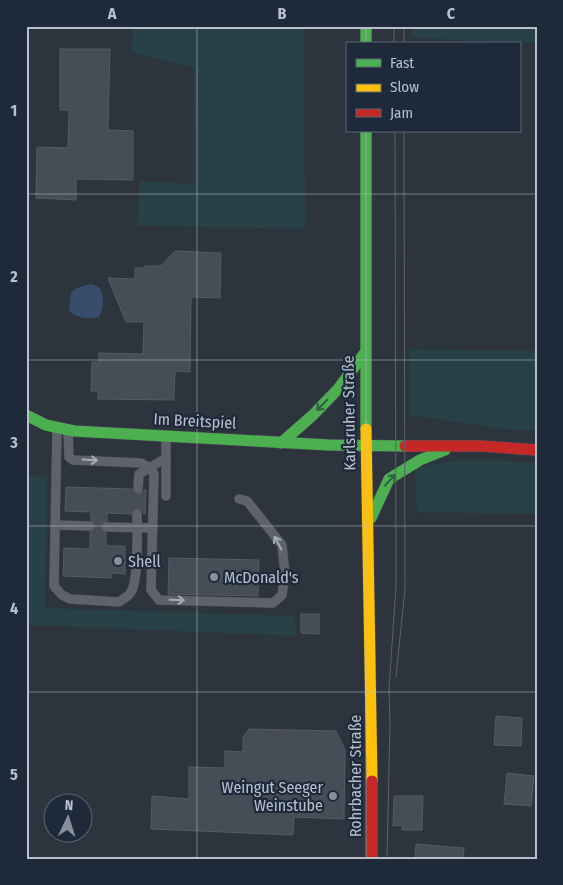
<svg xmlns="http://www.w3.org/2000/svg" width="563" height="885" viewBox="0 0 563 885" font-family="'Fira Sans Condensed',sans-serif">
<rect width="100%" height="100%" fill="#2d343e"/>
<g fill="#284146">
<path d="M133 26H304L305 229 138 226 139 181 193 184 194 68 132 53Z"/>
<path d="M411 26H537V43L412 38Z"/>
<path d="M410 349 537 351V431L504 429 410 415Z"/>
<path d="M491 460 537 463V514L417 512 415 468 452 461Z"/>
<path d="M26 474 47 477 45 608 295 616 297 636 26 625Z"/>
</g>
<path fill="#384d6b" d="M91 284 99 287C105 298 104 305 99 317 88 319 78 319 69 311L71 293 77 288Z"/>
<g fill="#474d56" stroke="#555b65">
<path d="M60 49H110L108 130 133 131V180L76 179V200L36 198 37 147 68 148 69 110H60Z"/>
<path d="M175 251 221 253 220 298 191 297 190 372 175 371 174 400 98 399V391H91L92 362H99V353L143 354 144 322H126L108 278 135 279V268H145V266H161Z"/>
<path d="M66 487 132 489 134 494 138 495 146 489 145 514 137 508 133 509 131 514 107 513V521L103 522 100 526 101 530 106 533V546H125V574L111 573V578L63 576 64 548 90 549V532L93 531 96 527 95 523 91 520V512L65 511Z"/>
<path d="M169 558 259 560 258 596 168 594Z"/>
<path d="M301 614H319V634L301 633Z"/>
<path d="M496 716 522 718 521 746 494 745Z"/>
<path d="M249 729 336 731 345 750 344 819 294 817 293 835 151 829 152 796 189 799V767L225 768V751L243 752V737Z"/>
<path d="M507 773 534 776 531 806 504 804Z"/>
<path d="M394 796H423L422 830H402V825L393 826Z"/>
<path d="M416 844 464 848 463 859H415Z"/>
</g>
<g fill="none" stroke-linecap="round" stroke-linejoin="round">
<g stroke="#4a4f56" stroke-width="10">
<g id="lane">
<path d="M57 429 54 586 62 595 70 599 119 602C123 599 128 597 131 592 139 579 137 531 137 514"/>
<path d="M68 430 69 457 73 460 141 463 150 468 154 474 151 590 159 600 273 603 282 595 285 574 282 545 247 501 239 499"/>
<path d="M138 489 139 474 166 458"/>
<path d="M166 496V436"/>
<path d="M55 525 90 526"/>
<path d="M106 527 153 528"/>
</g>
</g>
<g stroke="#4a4f56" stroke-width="12">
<g id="fast">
<path d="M366 26V44"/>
<path d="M366 131V429"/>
<path d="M26 415 46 425 74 431 329 445 405 446"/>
<path d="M281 443 313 415 338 389 364 354"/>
<path d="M371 518 389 479 420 460 445 450"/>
</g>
</g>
<g stroke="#4a4f56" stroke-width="12">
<path id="slow" d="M366 429 372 781"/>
</g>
<g stroke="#4a4f56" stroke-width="12">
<g id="jam">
<path d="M405 446H480L537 450"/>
<path d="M372 859V781"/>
</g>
</g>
<use href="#lane" stroke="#5e636b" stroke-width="9"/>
<use href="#fast" stroke="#4caf50" stroke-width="11"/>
<use href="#slow" stroke="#ffc107" stroke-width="11"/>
<use href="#jam" stroke="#c62828" stroke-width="11"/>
<g stroke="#5c616a" stroke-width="1">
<path d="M394 26V44"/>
<path d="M404 26V44"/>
<path d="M396 677 405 589 404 131"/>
<path d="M387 859 390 725 389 688 396 586 395 131"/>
</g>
</g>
<defs><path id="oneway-shaft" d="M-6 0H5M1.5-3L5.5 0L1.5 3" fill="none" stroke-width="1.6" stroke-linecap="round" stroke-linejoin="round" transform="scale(1.25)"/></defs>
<g stroke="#305f43">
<use href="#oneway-shaft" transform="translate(322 405) rotate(134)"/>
<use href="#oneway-shaft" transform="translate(390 480) rotate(-48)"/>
</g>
<g stroke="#a6adba">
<use href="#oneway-shaft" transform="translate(90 460) rotate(3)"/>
<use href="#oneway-shaft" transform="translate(278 543) rotate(-118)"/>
<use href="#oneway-shaft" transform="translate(177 600) rotate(2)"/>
</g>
<path fill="none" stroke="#b8c0ce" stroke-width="1" stroke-opacity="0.55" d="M197 26V859M366 26V44M366 131V859M26 194H537M26 360H537M26 526H537M26 692H537"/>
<g fill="#878f9c" stroke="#1e2a3a" stroke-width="2">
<circle cx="118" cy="561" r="5"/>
<circle cx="214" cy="577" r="5"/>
<circle cx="333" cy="796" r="5"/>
</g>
<g text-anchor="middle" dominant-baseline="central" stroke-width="4.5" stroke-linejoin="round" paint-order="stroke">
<g font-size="16" fill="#b8c0ce" stroke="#1e2a3a">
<text transform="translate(349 413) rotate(-91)">Karlsruher Straße</text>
<text transform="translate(195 421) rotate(3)">Im Breitspiel</text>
<text transform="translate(355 776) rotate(-90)">Rohrbacher Straße</text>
</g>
<g font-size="16" fill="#b8c0ce" stroke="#1e2a3a" text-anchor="start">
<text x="128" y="561">Shell</text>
<text x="224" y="577">McDonald's</text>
<text x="323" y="787" text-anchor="end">Weingut Seeger<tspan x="323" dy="18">Weinstube</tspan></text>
</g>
</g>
<rect width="563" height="885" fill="none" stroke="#1e2a3a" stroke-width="55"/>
<rect x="346" y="42" width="175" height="90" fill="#1e2a3a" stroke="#5c6675"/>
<rect x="356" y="59" width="25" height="8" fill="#4caf50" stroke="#5c6675"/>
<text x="390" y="68" font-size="15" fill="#b8c0ce">Fast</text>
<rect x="356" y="84" width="25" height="8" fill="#ffc107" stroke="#5c6675"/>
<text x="390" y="92" font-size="15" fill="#b8c0ce">Slow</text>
<rect x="356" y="109" width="25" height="8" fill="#c62828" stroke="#5c6675"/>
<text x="390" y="118" font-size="15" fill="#b8c0ce">Jam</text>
<g transform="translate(68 818) rotate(4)"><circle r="24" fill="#1e2a3a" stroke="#5c6675"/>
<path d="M0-4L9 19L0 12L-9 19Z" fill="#878f9c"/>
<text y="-8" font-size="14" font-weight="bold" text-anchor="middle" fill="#b8c0ce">N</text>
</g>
<rect x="28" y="28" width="508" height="830" fill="none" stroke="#b8c0ce" stroke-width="2"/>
<g font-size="16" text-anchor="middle" font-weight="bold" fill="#b8c0ce">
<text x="112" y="19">A</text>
<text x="282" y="19">B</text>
<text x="451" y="19">C</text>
<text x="14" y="116">1</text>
<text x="14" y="282">2</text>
<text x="14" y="448">3</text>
<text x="14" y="614">4</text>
<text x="14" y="780">5</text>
</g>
</svg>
